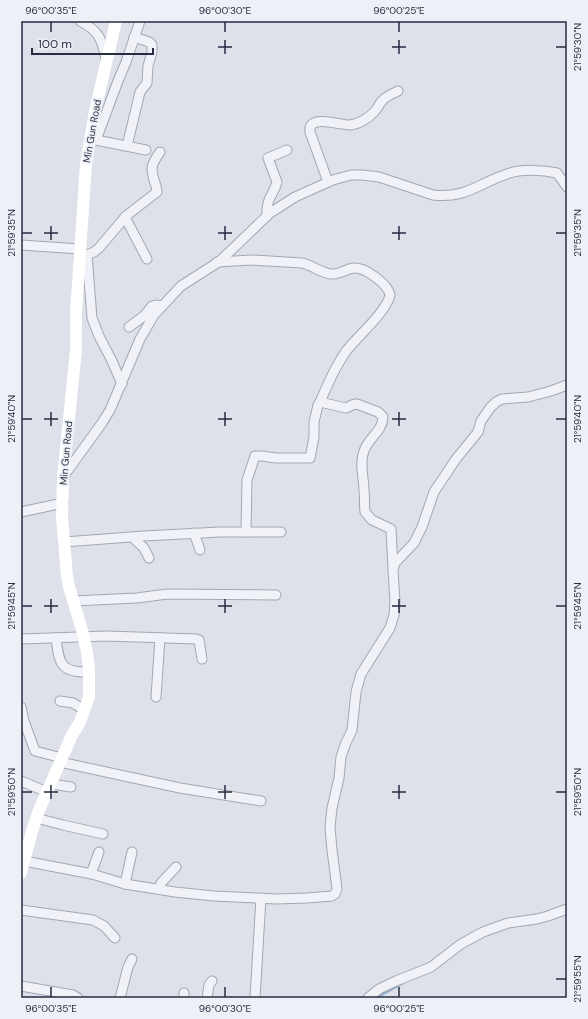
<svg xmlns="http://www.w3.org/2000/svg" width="588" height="1019" viewBox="0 0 588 1019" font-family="'DM Sans',sans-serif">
<rect width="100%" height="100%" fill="#dee1e9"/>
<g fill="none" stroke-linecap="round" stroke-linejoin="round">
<path stroke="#95abcc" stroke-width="2.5" d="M376 998 403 983"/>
<g stroke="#a3a7b3" stroke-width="11">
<g id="street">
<path d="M80 21C99 31 102 39 106 59"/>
<path d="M91 139 146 150"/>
<path d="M96 140 118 81 126 62 140 21"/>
<path d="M127 146 140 92 147 83 148 66 152 52V45L149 42 134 37"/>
<path d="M328 182 310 132C307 113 342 126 350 125 359 124 369 118 375 111 378 108 379 104 382 101 386 96 392 94 398 91"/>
<path d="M267 216C266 197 273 197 277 182L268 158 287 150"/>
<path d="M125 217 147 259"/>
<path d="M21 245 80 249"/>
<path d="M87 255 92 318 99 336 111 359 122 384"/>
<path d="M79 258 94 252 99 248 126 216 157 192C157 188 156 186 155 183 150 168 151 165 160 152"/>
<path d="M217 262 252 260 302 263C312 265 321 273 331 274 339 275 347 268 355 268 366 268 388 284 390 295 387 311 358 336 347 350 335 366 328 384 320 402"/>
<path d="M129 327 144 316 152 306 156 305 161 306"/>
<path d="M63 477 102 423 110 410 140 339 154 315 181 286 220 261 270 213 295 197 333 180 351 175H362L379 177 433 195C467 199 480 182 510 173 523 169 543 170 557 173L567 187"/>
<path d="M21 512 63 503"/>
<path d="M246 532 247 480 255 456H262L276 458H310L314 437V422L318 405 320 402 346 408 352 405 357 404 378 412 383 417C383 431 368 438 364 451 359 464 364 477 364 491 365 498 364 505 365 512L372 520 391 529 393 568"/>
<path d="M194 533 200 550"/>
<path d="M132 537 144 548 149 558"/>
<path d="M64 542 144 536 220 532H281"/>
<path d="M73 601 137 598 167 594 276 595"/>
<path d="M56 638C59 663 60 673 89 672"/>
<path d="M21 639 107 636 196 639 199 640 202 659"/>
<path d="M156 697 160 638"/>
<path d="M60 701 73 703 84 710"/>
<path d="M21 707 24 721 35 751 62 758"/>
<path d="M60 762 180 788 261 801"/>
<path d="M21 781 47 792"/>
<path d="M51 784 71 787"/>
<path d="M36 818 63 825 103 834"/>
<path d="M24 861 92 874 125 884 175 892 214 896 277 899 307 898 332 896 335 894 337 889 332 850 330 827 332 808 339 778 341 757 345 745 352 730 356 692 361 674 390 628 394 615 395 602 393 570 395 563 414 543 422 527 434 492 456 459 478 432 481 421 490 408 496 402 502 399 528 397 551 391 567 385"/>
<path d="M91 874 99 852"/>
<path d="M125 884 132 852"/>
<path d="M159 889 161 883 176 867"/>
<path d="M21 910 93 920 104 926 115 938"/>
<path d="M21 986 73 995 78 998"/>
<path d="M120 998 128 967 132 959"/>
<path d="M184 998V993"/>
<path d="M207 998 209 985 212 981"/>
<path d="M255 998 261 898"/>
<path d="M368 998 379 989 396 981 431 967 461 944 483 932 508 923 537 919 548 916 567 909"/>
</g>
</g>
<use href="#street" stroke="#f1f2f7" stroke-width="9"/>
<path stroke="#fff" stroke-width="12" d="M21 873 32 831 39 810 72 735 80 722 89 697V669L87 652 82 630 69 587 67 576 62 518 63 477 76 350V313L86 164 95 111 116 21"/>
</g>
<path fill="none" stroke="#262d41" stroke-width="1.5" d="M51 22V32M225 22V32M399 22V32M225 40V54M399 40V54M218 47H232M392 47H406M556 47H566M51 226V240M225 226V240M399 226V240M22 233H32M44 233H58M218 233H232M392 233H406M556 233H566M51 412V426M225 412V426M399 412V426M22 419H32M44 419H58M218 419H232M392 419H406M556 419H566M51 599V613M225 599V613M399 599V613M22 606H32M44 606H58M218 606H232M392 606H406M556 606H566M51 785V799M225 785V799M399 785V799M22 792H32M44 792H58M218 792H232M392 792H406M556 792H566M556 979H566M51 987V997M225 987V997M399 987V997"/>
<g text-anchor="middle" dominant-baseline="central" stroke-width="4" stroke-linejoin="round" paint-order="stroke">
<g font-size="10" fill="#262d41" stroke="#edf0f6">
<text transform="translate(92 131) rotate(-80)">Min Gun Road</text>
<text transform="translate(66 453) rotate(-85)">Min Gun Road</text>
</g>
</g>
<rect width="588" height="1019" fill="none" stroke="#edf0f6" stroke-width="44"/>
<path d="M32 48v6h121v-6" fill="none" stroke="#262d41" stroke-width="2"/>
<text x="38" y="48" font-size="12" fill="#262d41" stroke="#edf0f6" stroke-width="3" paint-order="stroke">100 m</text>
<rect x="22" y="22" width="544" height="975" fill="none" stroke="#262d41" stroke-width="1.5"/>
<g font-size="10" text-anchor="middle" fill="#262d41">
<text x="51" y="14">96°00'35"E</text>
<text x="225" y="14">96°00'30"E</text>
<text x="399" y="14">96°00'25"E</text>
<text transform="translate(577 47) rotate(-90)" y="4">21°59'30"N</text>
<text transform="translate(577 233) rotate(-90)" y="4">21°59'35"N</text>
<text transform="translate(11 233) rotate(-90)" y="4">21°59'35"N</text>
<text transform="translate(11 419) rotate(-90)" y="4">21°59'40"N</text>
<text transform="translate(577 419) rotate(-90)" y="4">21°59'40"N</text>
<text transform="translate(577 606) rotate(-90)" y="4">21°59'45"N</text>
<text transform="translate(11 606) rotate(-90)" y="4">21°59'45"N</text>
<text transform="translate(577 792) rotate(-90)" y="4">21°59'50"N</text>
<text transform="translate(11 792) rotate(-90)" y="4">21°59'50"N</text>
<text transform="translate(577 979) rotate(-90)" y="4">21°59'55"N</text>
<text x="51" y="1012">96°00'35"E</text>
<text x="225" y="1012">96°00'30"E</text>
<text x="399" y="1012">96°00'25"E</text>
</g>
</svg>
